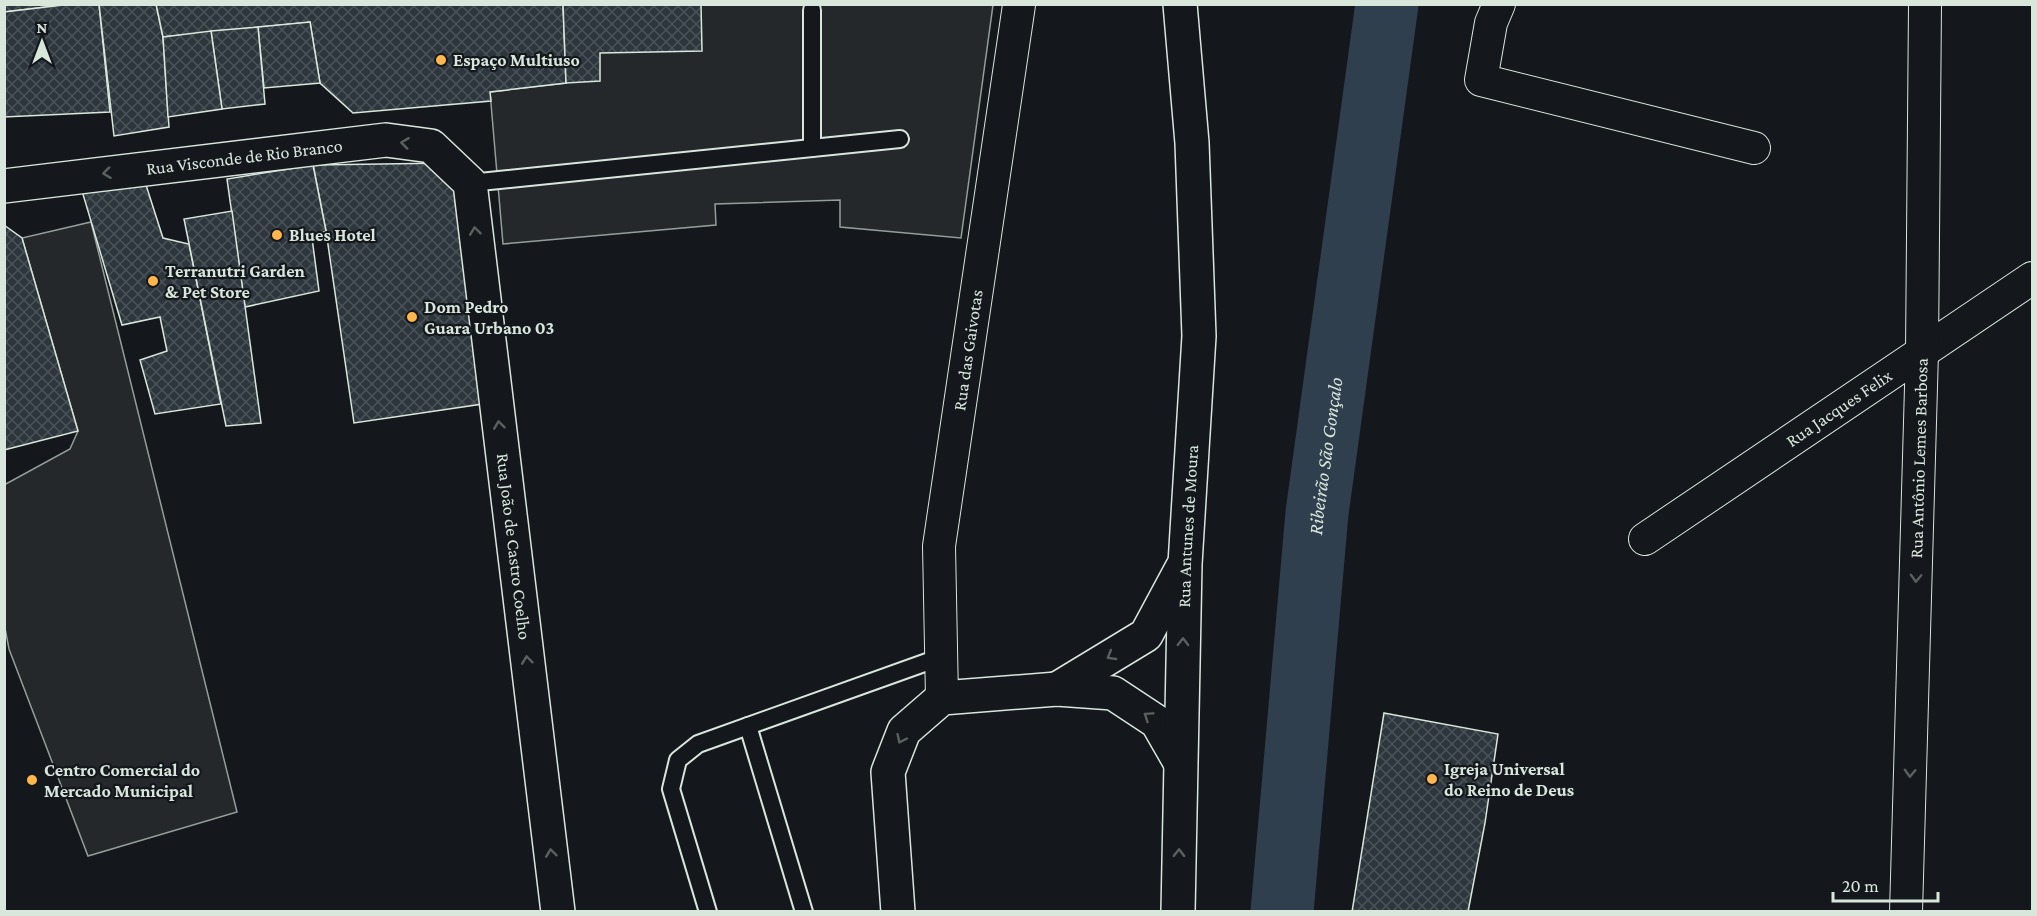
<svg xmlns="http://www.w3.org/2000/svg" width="2037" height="916" viewBox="0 0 2037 916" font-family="'Crimson Pro',serif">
<defs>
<pattern id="building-cross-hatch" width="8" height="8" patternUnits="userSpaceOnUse" patternTransform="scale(1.5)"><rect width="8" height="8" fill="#2c363c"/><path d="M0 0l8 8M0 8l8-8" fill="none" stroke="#4a5358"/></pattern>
</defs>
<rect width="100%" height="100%" fill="#14181c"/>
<g fill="#24282b" stroke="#939e99" stroke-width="1.5">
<path d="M563 5H993L961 238 840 227V200L715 204 716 225 503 244 490 92 566 83Z"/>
<path d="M91 222 237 812 88 856 9 649 5 628 4 485 70 449 78 431 22 238Z"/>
</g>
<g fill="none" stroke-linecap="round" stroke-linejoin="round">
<path stroke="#2f3f4d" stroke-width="63" id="s1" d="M1282 912 1317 513 1387 4"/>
</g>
<g fill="url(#building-cross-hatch)" stroke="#d8e6dc" stroke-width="1.5">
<path d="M4 4H72L4 12Z"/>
<path d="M72 4H99L110 112 4 117V12Z"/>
<path d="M99 4H156L163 37 169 127 114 136Z"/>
<path d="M156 4H563L566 83 490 92 491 101 353 113 320 83 310 22 163 37Z"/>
<path d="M563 4H701L702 51 600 53V81L566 83Z"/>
<path d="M310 22 320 83 264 88 258 27Z"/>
<path d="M258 27 265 104 222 109 211 31Z"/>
<path d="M211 31 222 109 168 117 163 37Z"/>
<path d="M449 163 496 402 354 423 326 231 313 165Z"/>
<path d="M313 165 326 231 312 238 319 291 245 307 227 179Z"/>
<path d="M146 185 163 238 189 244 221 404 155 414 140 360 167 351 160 317 122 325 82 191Z"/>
<path d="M232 211 261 423 226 426 184 219Z"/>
<path d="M4 225 22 238 78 431 4 450Z"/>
<path d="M1384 713 1498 734 1485 823 1468 912H1352Z"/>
</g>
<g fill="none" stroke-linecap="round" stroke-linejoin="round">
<g stroke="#d8e6dc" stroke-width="20">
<g id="lane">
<path d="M812 10V148"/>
<path d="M470 183 900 139"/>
<path d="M748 726 804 912"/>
<path d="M708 912 671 789 678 760 698 744 941 657"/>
</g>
</g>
<g stroke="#d8e6dc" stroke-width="34">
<g id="street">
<path d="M1499 4 1491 23 1481 80 1754 148"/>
<path id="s2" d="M1645 539 2032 278"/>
<path id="s3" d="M942 698 939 546 1019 5"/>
<path id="s4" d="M1906 912 1922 352 1925 4"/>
</g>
</g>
<g stroke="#d8e6dc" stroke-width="36">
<g id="secondary">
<path id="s5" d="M4 186 386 140 431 146 470 183 558 912"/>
<path d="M1057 689 1146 635 1182 568"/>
<path d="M898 912 888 772 904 731 942 698 1057 689 1113 693 1157 722 1180 762"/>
<path id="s6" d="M1178 912 1185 564 1199 336 1192 143 1180 4"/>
</g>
</g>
<use href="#lane" stroke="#14181c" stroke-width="16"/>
<use href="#street" stroke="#14181c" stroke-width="32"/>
<use href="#secondary" stroke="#14181c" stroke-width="33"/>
</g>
<defs><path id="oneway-chevron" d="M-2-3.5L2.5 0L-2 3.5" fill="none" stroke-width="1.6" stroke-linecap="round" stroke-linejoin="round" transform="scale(1.5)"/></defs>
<g stroke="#59605f">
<use href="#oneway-chevron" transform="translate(405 143) rotate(-173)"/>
<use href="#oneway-chevron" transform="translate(107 173) rotate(173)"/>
<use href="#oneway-chevron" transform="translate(475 231) rotate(-97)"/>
<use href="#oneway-chevron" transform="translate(499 425) rotate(-97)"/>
<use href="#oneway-chevron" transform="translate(1916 578) rotate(92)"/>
<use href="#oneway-chevron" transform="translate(1183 642) rotate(-89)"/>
<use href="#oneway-chevron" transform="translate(1111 656) rotate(149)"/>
<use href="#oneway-chevron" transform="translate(527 660) rotate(-97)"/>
<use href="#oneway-chevron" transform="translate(1148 716) rotate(-146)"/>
<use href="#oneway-chevron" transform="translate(901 739) rotate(115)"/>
<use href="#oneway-chevron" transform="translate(1910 773) rotate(92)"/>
<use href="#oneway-chevron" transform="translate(551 853) rotate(-97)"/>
<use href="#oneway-chevron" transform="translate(1179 853) rotate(-89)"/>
</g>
<g fill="#ffb74d" stroke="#14181c" stroke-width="2">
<circle cx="441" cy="60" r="6"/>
<circle cx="277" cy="235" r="6"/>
<circle cx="153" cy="281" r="6"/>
<circle cx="412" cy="317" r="6"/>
<circle cx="1432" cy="779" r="6"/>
<circle cx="32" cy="780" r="6"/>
</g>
<g text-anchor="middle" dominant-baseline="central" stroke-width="4.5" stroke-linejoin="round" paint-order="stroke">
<g font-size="18" font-weight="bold" fill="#d8e6dc" stroke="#14181c" text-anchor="start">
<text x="453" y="60">Espaço Multiuso</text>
<text x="289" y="235">Blues Hotel</text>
<text x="165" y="271">Terranutri Garden<tspan x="165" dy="21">&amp; Pet Store</tspan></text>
<text x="424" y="307">Dom Pedro<tspan x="424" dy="21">Guara Urbano 03</tspan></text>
<text x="1444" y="769">Igreja Universal<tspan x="1444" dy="21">do Reino de Deus</tspan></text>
<text x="44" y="770">Centro Comercial do<tspan x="44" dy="21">Mercado Municipal</tspan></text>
</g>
<g font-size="18" fill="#d8e6dc" stroke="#14181c">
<text stroke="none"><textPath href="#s5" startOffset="242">Rua Visconde de Rio Branco</textPath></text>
<text stroke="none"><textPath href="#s3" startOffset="350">Rua das Gaivotas</textPath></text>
<text stroke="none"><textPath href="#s2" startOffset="234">Rua Jacques Felix</textPath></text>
<text stroke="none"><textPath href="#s4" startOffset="454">Rua Antônio Lemes Barbosa</textPath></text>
<text stroke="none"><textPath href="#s6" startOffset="386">Rua Antunes de Moura</textPath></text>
<text stroke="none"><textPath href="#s5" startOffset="850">Rua João de Castro Coelho</textPath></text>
</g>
<g font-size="20" font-style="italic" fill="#d8e6dc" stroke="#14181c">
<text stroke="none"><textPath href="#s1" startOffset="458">Ribeirão São Gonçalo</textPath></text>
</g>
</g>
<rect width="2037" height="916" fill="none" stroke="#d8e6dc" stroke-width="12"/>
<g transform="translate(42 42)" stroke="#14181c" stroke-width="4.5" paint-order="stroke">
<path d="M0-4.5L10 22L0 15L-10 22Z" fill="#d8e6dc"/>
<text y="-9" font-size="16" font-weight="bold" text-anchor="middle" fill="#d8e6dc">N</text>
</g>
<path d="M1833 892v9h105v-9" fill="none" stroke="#d8e6dc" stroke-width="3"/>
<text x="1842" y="892" font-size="18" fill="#d8e6dc" stroke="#14181c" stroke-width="4.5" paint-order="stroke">20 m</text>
</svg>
